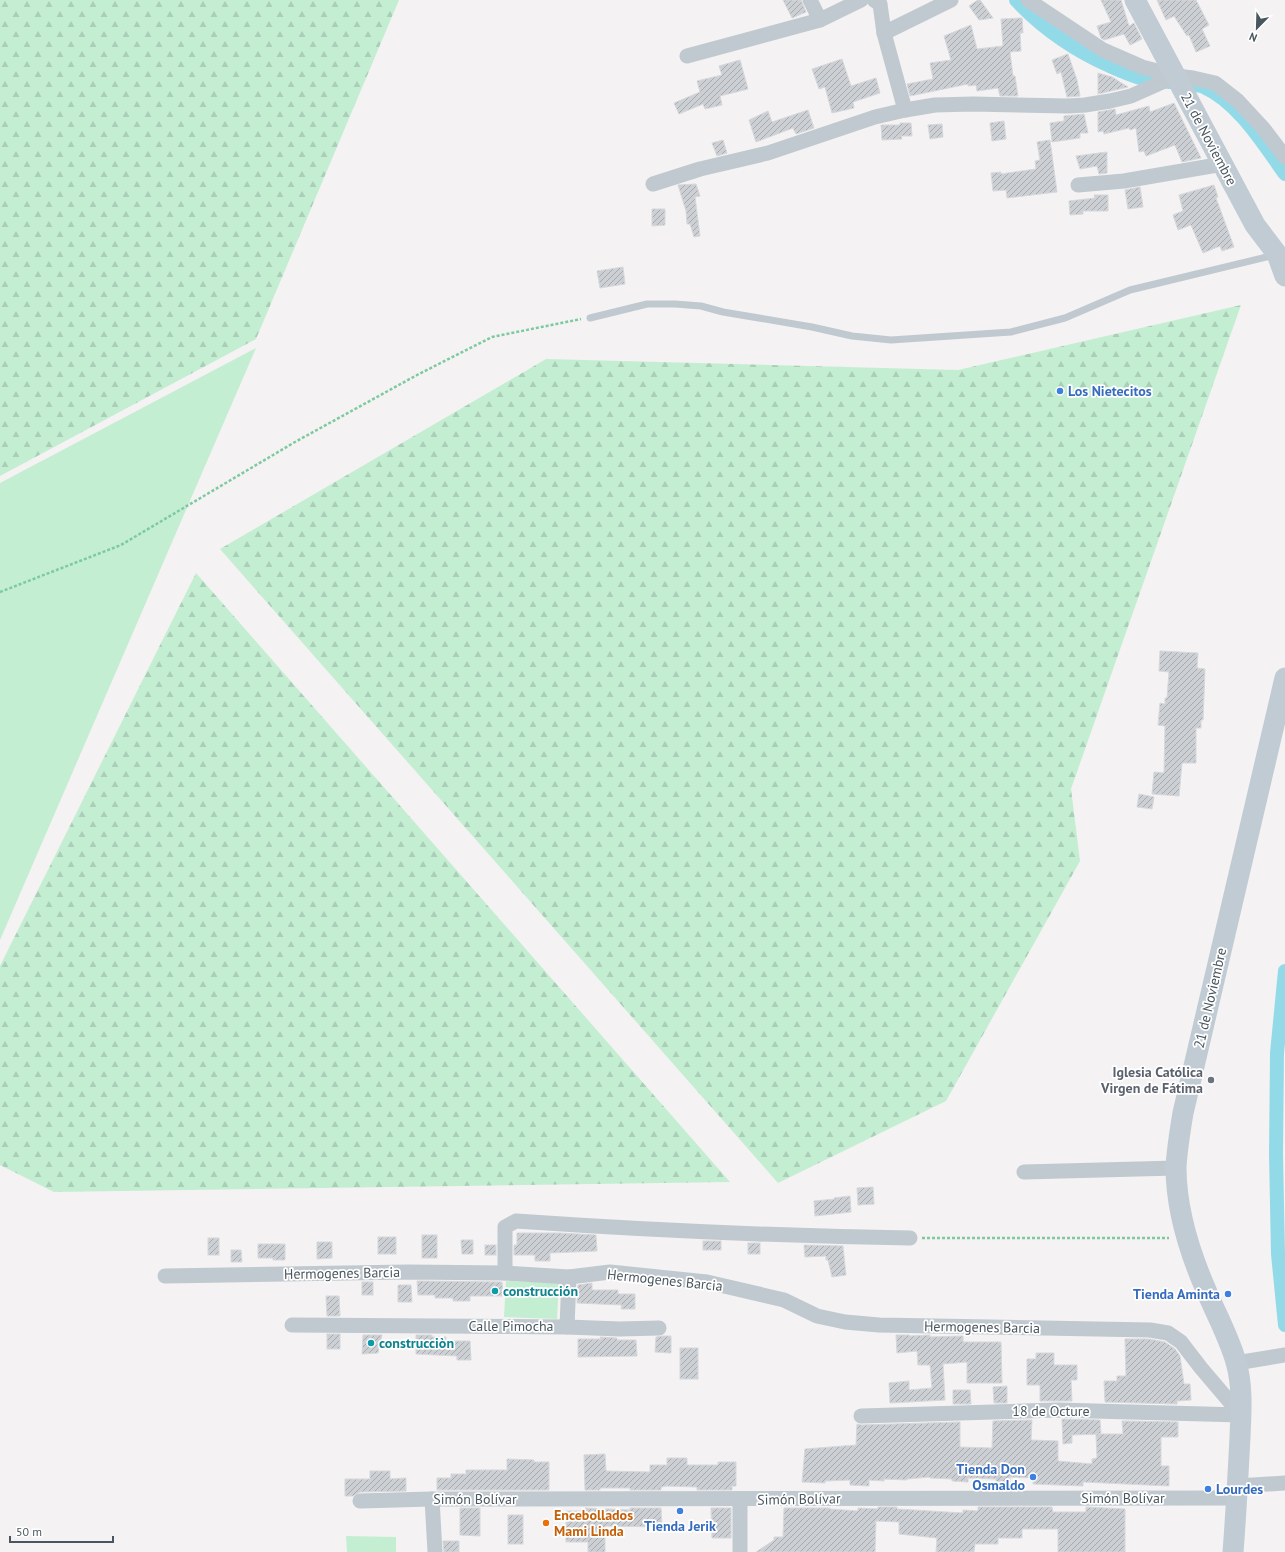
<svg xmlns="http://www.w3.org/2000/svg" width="1285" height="1552" viewBox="0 0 1285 1552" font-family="'PT Sans',sans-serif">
<defs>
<pattern id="forest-firs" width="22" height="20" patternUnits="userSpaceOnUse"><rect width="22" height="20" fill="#c4eed2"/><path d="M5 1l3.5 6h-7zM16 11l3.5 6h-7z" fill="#aaceb7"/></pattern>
<pattern id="building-hatch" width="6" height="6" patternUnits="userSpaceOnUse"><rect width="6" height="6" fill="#cccfd3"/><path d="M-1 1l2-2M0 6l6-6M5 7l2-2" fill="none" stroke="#a8abae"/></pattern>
</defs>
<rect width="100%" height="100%" fill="#f4f2f2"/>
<g fill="#c4eed2">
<path d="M256 348 0 940V483Z"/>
<path d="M506 1281 559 1283 557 1319 504 1317Z"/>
<path d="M346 1536 396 1537V1552H347Z"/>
</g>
<g fill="url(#forest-firs)">
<path d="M0 0H399L256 339 0 476Z"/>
<path d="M1241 305 1071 789 1080 861 946 1101 778 1183 220 549 546 359 958 370Z"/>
<path d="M196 573 730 1182 54 1192 0 1165V966Z"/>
</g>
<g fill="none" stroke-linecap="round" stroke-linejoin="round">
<g stroke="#93dae8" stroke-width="14">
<path d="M1016 0C1043 29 1074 50 1110 66 1121 71 1132 76 1144 79 1152 81 1161 80 1169 82"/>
<path d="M1189 85C1194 85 1200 85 1204 87 1238 102 1264 145 1285 174"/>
<path d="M1285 971 1277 1053 1276 1154 1278 1254 1285 1325"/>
</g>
</g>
<g fill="url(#building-hatch)" stroke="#d6d8dc">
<path d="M783 0H801L806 12 792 18Z"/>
<path d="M978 0H980L993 18 979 20 969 6Z"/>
<path d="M1101 0H1121L1129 26 1134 23 1142 39 1130 45 1124 34 1104 40 1101 38 1097 26 1111 22Z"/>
<path d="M1157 0H1196L1209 25 1202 29 1210 46 1196 52 1189 35 1187 36 1174 16 1166 20Z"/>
<path d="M1022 18 1023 33H1020L1021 51 1010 52 1013 76H1015L1018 96H1000L998 88 977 91 976 85 968 86V84L910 96 907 84 933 79 930 63 951 60 944 36 971 25 977 49 1003 46 1001 19Z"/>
<path d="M1068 54 1077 80 1080 96 1067 97 1061 72 1057 74 1052 60Z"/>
<path d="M842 59 851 86 876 78 880 93 853 102 854 108 832 113 825 87 819 89 812 69Z"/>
<path d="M740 60 748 89 720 96 722 105 705 109 703 104 679 114 674 103 700 92 697 81 722 75 719 66Z"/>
<path d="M1098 73 1112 77 1128 87 1098 94Z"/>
<path d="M1174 103 1201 158 1182 162 1175 145 1146 156 1144 151 1139 152 1136 128 1130 130 1129 128 1104 134 1103 131 1098 132V112L1115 109 1116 115 1149 106 1150 112Z"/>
<path d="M808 110 814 128 796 134 793 128 756 142 749 120 768 111 772 122Z"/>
<path d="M1084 114 1088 133H1080V138L1052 142 1050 123 1064 121V116Z"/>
<path d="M1004 121 1006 139 992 141 990 123Z"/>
<path d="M900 123H911L912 136H901L902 139 882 140 881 125H900Z"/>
<path d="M942 124 943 137 930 139 928 125Z"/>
<path d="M723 140 727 153 717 156 712 143Z"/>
<path d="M1050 140 1057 192 1007 198 1006 190 993 191 991 173 1001 172V174L1036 169 1035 161 1040 160 1037 142Z"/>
<path d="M1107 152V173L1099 174 1097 166 1080 169 1076 156Z"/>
<path d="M696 184 700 196 695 197 700 236 694 237 690 224H687L686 211 678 185Z"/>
<path d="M1214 185 1218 197 1216 198 1234 247 1222 251 1220 246 1203 253 1191 225 1178 230 1173 215 1183 211 1179 195Z"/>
<path d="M1140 187 1143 207 1128 209 1125 190Z"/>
<path d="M1094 195H1108V211H1083V214L1070 215 1069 201 1095 198Z"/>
<path d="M652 209H665V225L652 226Z"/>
<path d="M623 267 625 284 600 288 597 271Z"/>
<path d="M1160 651 1198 653 1197 668 1205 669 1203 720H1201V728H1196V763H1182L1179 796 1152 794 1154 772 1164 773 1165 726 1158 725 1160 703 1165 704V698H1167L1169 672 1159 671Z"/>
<path d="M1139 794 1154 797 1152 809 1137 807Z"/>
<path d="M873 1187 874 1204 858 1205 857 1188Z"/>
<path d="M850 1196 851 1212 815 1216 814 1201 835 1199 834 1198Z"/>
<path d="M517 1233H559L596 1235 597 1251 550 1253V1261H535V1255H514V1245H517Z"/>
<rect x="422" y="1235" width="15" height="23"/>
<rect x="378" y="1237" width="18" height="17"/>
<rect x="208" y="1238" width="11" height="17"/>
<path d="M461 1240H473V1254H462Z"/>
<rect x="703" y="1241" width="18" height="9"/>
<path d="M317 1242H332V1258L317 1259Z"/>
<rect x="748" y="1243" width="12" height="11"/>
<path d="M258 1244H285V1260H273V1258H258Z"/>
<rect x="485" y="1245" width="11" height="10"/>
<path d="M804 1245 843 1246 846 1275 832 1277 828 1260H826V1256L805 1257Z"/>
<path d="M231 1250H241L242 1262H231Z"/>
<path d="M417 1281 502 1282 503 1296H470V1301H453V1298H435V1295H418Z"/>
<rect x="362" y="1282" width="11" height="13"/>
<path d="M592 1283V1290H618V1294H635V1309H621L622 1305 577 1303 578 1285Z"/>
<path d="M398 1285H411L412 1302H398Z"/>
<path d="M326 1296H339L340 1316H327Z"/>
<rect x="327" y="1334" width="13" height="15"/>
<path d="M363 1335H382L378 1353 362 1354Z"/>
<path d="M416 1335H432V1337H446V1341H470L471 1360H457V1356L416 1354Z"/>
<path d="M896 1335H909L910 1336 930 1335V1337L963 1336V1342H1001L1002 1383H967V1362L943 1364 945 1400 890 1403 889 1383 909 1381V1390L932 1388 930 1365H918L917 1351 897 1353Z"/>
<path d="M663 1336H671V1353L655 1352 656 1337Z"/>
<path d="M600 1337 617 1338V1340H636L637 1356 578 1357V1339H601Z"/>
<path d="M1125 1339H1149L1165 1342 1175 1349 1180 1356 1184 1384H1190L1191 1400 1177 1401V1404L1105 1402 1104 1381H1117V1376H1126Z"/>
<rect x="680" y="1348" width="18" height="31"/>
<path d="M1036 1353H1054V1365H1077V1380H1071L1072 1401H1040V1385H1027V1359H1036Z"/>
<path d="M1007 1386V1403H994L993 1387Z"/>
<path d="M953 1390H970L971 1404H953Z"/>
<path d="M1062 1419 1100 1420 1101 1434 1072 1435V1443L1063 1444Z"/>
<path d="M1032 1420 1031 1440 1058 1441V1461L1092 1464V1459L1097 1458 1096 1434H1123L1122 1421 1178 1422V1437H1161V1466H1169V1486L1083 1482V1486L1033 1484V1478L1010 1477V1483L996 1482V1479L968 1478V1482L952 1481V1479L930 1478V1477L907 1479V1480L884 1479V1481L869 1480V1486L850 1485V1480L825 1481V1483L802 1482 805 1449 856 1445 857 1424 861 1425 960 1422V1447L992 1448 993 1421Z"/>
<path d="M605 1454 606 1471 650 1472V1465H667V1458H687V1465H718V1462H736V1486H732V1490H697V1487L667 1486 661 1487V1490H630V1488H600V1490H585L584 1455Z"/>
<path d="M507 1459 534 1460V1462H549V1490H437V1478H451V1474H466V1470H507Z"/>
<path d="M370 1471H390V1479L406 1478V1491L360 1492 353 1496H345V1479H370Z"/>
<path d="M878 1507H897V1509L963 1513V1510L978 1511V1507H1052L1053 1512H1086V1507L1125 1509V1552H1058V1529H1022V1538H998V1544H975L974 1552H936L937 1538 899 1534V1522L876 1521 875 1552H756L774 1540V1537H783L784 1508H830V1509L858 1511V1508L878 1509Z"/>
<path d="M460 1508H480V1536L460 1535Z"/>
<path d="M585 1508 630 1510V1508H661L662 1527 605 1526V1552H588V1542H566V1511H584Z"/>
<path d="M711 1508H731V1538H712Z"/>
<rect x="508" y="1515" width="15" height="29"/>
<path d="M443 1541H459V1552H444Z"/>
</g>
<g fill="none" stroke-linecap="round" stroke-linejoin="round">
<g stroke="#7dcaa0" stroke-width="2.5" stroke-dasharray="3 2" stroke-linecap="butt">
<path d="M0 592 121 545 295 442 417 375 492 337 581 319"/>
<path d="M922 1238H1169"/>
</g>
<path stroke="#c0c9cf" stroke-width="7" d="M590 318 647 304H675L701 306 723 312 812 327 852 336 891 340 1011 332 1065 318 1130 290 1275 255"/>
<g stroke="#c0c9cf" stroke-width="15">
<path d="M810 0 820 20"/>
<path d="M874 0 880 4 884 33 905 110"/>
<path d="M1028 0 1103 50 1142 67 1176 76 1193 78 1215 83 1238 101 1263 128 1285 157"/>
<path d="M884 33 951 0"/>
<path d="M687 56 820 20 861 0"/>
<path d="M653 184 700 169 768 153 875 117 905 110 935 105 973 104 1068 106 1085 105 1110 101 1131 96 1176 76"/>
<path d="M1078 185 1124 181 1223 164"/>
<path d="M1024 1172 1176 1168"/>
<path d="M505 1273V1227L516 1221C647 1230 778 1236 910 1238"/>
<path d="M165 1276 408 1272 505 1273 569 1277 610 1272 707 1282 784 1300 817 1316 845 1322 879 1325 1150 1330 1168 1333 1181 1342 1201 1368 1241 1415"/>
<path d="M292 1325 567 1327 620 1329 659 1328"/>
<path d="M567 1327 569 1277"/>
<path d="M1236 1363 1285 1355"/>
<path d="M861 1416 1057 1410 1241 1415"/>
<path d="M1238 1486 1285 1483"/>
<path d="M432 1499 435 1552"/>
<path d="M740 1499V1552"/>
<path d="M360 1501 432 1499 1237 1498"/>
</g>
<g stroke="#c1cbd4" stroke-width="21">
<path d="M1135 0 1255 225 1277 254 1285 276"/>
<path d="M1233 1552C1236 1514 1238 1476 1240 1437 1241 1412 1243 1386 1236 1362 1229 1337 1216 1314 1206 1290 1189 1251 1176 1210 1176 1167 1177 1149 1180 1131 1183 1113L1285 678"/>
</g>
</g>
<g fill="#3f7fe0" stroke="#fff" stroke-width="1.5">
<circle cx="1060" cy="391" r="4"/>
<circle cx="1228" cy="1294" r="4"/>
<circle cx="1033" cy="1477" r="4"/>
<circle cx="1208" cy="1489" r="4"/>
<circle cx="680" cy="1511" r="4"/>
</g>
<circle fill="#6b7280" stroke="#fff" stroke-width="1.5" cx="1211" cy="1080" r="4"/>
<g fill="#0f9aa8" stroke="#fff" stroke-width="1.5">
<circle cx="495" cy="1291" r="4"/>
<circle cx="371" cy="1343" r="4"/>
</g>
<circle fill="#e8710a" stroke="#fff" stroke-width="1.5" cx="546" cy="1523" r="4"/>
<g text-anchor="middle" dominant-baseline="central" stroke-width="3.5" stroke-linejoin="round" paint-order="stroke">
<g font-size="14" fill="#4a565e" stroke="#fff">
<text transform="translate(1209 139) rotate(62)">21 de Noviembre</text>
<text transform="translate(1210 998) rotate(-77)">21 de Noviembre</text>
<text transform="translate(342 1273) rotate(-1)">Hermogenes Barcia</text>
<text transform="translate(665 1280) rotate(6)">Hermogenes Barcia</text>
<text x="511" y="1326">Calle Pimocha</text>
<text transform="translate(982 1327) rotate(1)">Hermogenes Barcia</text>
<text x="1051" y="1411">18 de Octure</text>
<text x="1123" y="1498">Simón Bolívar</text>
<text x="475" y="1499">Simón Bolívar</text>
<text transform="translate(799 1499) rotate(-1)">Simón Bolívar</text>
</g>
<g font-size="14" font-weight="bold" fill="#366cbe" stroke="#fff" text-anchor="start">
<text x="1068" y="391">Los Nietecitos</text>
<text x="1220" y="1294" text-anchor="end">Tienda Aminta</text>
<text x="1025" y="1469" text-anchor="end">Tienda Don<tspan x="1025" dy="16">Osmaldo</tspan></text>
<text x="1216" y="1489">Lourdes</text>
<text x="680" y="1526" text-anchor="middle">Tienda Jerik</text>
</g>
<g font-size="14" font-weight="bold" fill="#5b616d" stroke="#fff" text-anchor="end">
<text x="1203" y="1072">Iglesia Católica<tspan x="1203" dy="16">Virgen de Fátima</tspan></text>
</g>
<g font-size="14" font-weight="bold" fill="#0d838f" stroke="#fff" text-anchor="start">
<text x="503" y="1291">construcción</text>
<text x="379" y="1343">construcciòn</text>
</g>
<g font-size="14" font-weight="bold" fill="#c56008" stroke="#fff" text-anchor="start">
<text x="554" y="1515">Encebollados<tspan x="554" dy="16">Mami Linda</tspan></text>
</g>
</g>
<g transform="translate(1257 28) rotate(203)" stroke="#ffffff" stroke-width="3" paint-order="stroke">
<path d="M0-3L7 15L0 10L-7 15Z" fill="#4a565e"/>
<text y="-6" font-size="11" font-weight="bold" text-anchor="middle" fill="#4a565e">N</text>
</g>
<path d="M10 1536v6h103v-6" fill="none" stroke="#4a565e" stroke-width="2"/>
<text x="16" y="1536" font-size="12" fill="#4a565e" stroke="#ffffff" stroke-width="3" paint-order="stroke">50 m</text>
</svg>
